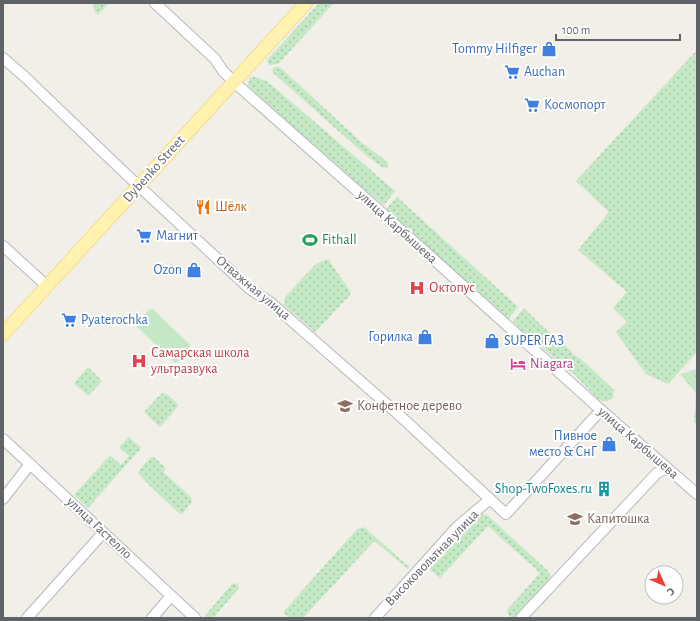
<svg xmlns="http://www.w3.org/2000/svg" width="700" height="621" viewBox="0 0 700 621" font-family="'Alegreya Sans',sans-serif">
<defs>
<pattern id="grass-dots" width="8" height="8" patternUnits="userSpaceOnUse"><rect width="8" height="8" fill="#c5e8c5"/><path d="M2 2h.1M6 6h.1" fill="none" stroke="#a3c0a4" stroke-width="1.8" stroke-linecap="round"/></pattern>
<pattern id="forest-firs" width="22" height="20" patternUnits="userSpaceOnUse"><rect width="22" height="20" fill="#c5e8c5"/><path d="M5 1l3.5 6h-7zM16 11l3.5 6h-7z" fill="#a3c0a4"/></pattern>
</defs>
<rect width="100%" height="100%" fill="#f1efe8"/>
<g fill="url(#grass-dots)">
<path d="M94 3H109L98 15 94 10Z"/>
<path d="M319 3H334L278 64 269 65 267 60Z"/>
<path d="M697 50V352L668 384 646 374 633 356 616 332 627 322 613 308 627 292 578 250 609 212 576 181Z"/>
<path d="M274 67H278L282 69 362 143 385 160 389 166 387 168 382 167 367 156 273 73 272 70Z"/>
<path d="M250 77H256L268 82 395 191 384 205 364 189 258 96 248 85Z"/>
<path d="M397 197 518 307 508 320 386 209Z"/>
<path d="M328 259 350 291V295L315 332 284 305 285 297 316 264Z"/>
<path d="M524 308 542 326 564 344 574 355 581 359 614 390 613 398C607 402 604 402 598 399L574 374 558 362 538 343 526 335 513 321Z"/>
<path d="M88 367 102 381 88 396 74 383Z"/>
<path d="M163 393C169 395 174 400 178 405L175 410 160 427 144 412 160 395Z"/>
<path d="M129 437 141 448 88 508 74 495 110 455 121 465 129 456 119 447Z"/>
<path d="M151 457 155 458 166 468 163 472 191 497 192 502 183 513 180 514 150 486 138 473 142 467Z"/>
<path d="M480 514 487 515 548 571 550 575V580L516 617 512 618 509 616 507 610 540 573 488 526 440 578 430 570 433 563 476 517Z"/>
<path d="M364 527 409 567 408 569 374 541 303 618H289L283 612 286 609 357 529Z"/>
<path d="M236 583 238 585 239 588 213 618H203L232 584Z"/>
</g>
<path fill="url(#forest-firs)" d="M697 369V428L694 422 696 393 680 374Z"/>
<path fill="#c5e8c5" d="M150 309H153L190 345V346L177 362 175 363 136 326V324Z"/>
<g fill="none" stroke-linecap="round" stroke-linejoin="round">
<g stroke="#b5b8bc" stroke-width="12">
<g id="minor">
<path d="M155 3 215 59 223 71 234 82 381 212 601 410 697 494"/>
<path d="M3 58 25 77 128 176 251 290 270 302 398 414 506 514 601 410"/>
<path d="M3 246 47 286"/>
<path d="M3 439 195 618"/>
<path d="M3 499 30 464"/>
<path d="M27 618 103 533"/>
<path d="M152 618 171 596"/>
<path d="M375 618 457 527 490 499"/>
<path d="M521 618 657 473 667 468"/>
</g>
</g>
<g stroke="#f2c960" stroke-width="14">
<path id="major" d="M3 334 306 3"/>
</g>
<use href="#minor" stroke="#fff" stroke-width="10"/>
<use href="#major" stroke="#fff2af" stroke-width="13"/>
</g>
<defs>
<g id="shop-bare" transform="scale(1.2)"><path d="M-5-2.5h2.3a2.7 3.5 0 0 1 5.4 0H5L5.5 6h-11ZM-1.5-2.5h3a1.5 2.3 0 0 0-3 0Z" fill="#3f7fe0" stroke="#fff" stroke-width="2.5" paint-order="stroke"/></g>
<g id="supermarket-bare" transform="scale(1.2)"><path d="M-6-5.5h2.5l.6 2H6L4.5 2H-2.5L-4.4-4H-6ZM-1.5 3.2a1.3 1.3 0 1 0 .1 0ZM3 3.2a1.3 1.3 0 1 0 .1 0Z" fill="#3f7fe0" stroke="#fff" stroke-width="2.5" paint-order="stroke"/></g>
<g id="restaurant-bare" transform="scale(1.2)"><path d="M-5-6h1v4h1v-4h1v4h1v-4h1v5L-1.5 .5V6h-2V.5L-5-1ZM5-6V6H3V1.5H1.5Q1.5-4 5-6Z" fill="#e8710a" stroke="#fff" stroke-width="2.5" paint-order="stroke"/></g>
<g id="stadium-bare" transform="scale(1.2)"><path d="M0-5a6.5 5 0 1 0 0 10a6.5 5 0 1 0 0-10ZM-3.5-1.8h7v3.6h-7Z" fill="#2e9e5b" stroke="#fff" stroke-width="2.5" paint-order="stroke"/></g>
<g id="hospital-bare" transform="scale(1.2)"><path d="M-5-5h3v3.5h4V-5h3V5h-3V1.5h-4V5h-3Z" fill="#e0444e" stroke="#fff" stroke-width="2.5" paint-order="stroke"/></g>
<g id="hotel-bare" transform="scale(1.2)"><path d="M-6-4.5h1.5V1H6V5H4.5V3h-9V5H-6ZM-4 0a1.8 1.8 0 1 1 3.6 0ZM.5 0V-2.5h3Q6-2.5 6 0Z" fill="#d1479c" stroke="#fff" stroke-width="2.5" paint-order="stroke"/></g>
<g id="school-bare" transform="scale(1.2)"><path d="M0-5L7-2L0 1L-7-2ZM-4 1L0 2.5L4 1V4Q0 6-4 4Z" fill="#8d6e63" stroke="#fff" stroke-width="2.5" paint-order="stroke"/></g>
<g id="building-bare" transform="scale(1.2)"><path d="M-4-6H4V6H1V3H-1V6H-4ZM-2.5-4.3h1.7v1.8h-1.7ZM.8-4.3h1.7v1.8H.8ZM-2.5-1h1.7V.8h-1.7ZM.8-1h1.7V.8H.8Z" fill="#0f9aa8" stroke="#fff" stroke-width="2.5" paint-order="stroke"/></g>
</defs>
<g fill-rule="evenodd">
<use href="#shop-bare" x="549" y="49"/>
<use href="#supermarket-bare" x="512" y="72"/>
<use href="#supermarket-bare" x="532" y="105"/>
<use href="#restaurant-bare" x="203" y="207"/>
<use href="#supermarket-bare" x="144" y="236"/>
<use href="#stadium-bare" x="310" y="240"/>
<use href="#shop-bare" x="194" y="270"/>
<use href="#hospital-bare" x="417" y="288"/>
<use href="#supermarket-bare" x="69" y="320"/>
<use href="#shop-bare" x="425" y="337"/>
<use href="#shop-bare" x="492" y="341"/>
<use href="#hospital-bare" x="139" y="361"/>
<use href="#hotel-bare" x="518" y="364"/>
<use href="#school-bare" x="345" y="406"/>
<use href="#shop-bare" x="609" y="444"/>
<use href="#building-bare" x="604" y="489"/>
<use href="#school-bare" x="575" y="519"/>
</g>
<g text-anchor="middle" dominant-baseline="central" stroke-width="4" stroke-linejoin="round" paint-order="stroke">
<g font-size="14" fill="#366cbe" stroke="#fff" text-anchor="start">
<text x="537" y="49" text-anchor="end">Tommy Hilfiger</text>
<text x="524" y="72">Auchan</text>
<text x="544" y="105">Космопорт</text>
<text x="156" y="236">Магнит</text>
<text x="182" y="270" text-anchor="end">Ozon</text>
<text x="81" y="320">Pyaterochka</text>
<text x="413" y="337" text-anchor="end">Горилка</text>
<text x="504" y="341">SUPER ГАЗ</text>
<text x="597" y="436" text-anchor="end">Пивное<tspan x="597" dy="16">место &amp; СнГ</tspan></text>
</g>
<g font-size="14" fill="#5f6368" stroke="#fff">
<text transform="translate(154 169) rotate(-48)">Dybenko Street</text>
<text transform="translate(397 227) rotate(42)">улица Карбышева</text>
<text transform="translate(253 288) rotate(40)">Отважная улица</text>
<text transform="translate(638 443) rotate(41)">улица Карбышева</text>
<text transform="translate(99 528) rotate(43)">улица Гастелло</text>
<text transform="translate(432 558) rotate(-46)">Высоковольтная улица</text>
</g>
<g font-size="14" fill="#c56008" stroke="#fff" text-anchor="start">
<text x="215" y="207">Шёлк</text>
</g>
<g font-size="14" fill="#27864d" stroke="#fff" text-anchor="start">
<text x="322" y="240">Fithall</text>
</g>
<g font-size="14" fill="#be3a42" stroke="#fff" text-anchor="start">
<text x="429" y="288">Октопус</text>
<text x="151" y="353">Самарская школа<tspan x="151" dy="16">ультразвука</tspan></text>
</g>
<g font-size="14" fill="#b23c85" stroke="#fff" text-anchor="start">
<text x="530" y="364">Niagara</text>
</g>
<g font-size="14" fill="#785e54" stroke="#fff" text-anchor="start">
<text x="357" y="406">Конфетное дерево</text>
<text x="587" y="519">Капитошка</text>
</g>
<g font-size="14" fill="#0d838f" stroke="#fff" text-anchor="end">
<text x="592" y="489">Shop-TwoFoxes.ru</text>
</g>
</g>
<rect width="700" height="621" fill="none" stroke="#5f6368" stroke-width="8"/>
<g transform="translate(664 585) rotate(135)"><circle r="19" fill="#ffffff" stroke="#bfc1c3"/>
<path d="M0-3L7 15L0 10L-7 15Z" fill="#ea4335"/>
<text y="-6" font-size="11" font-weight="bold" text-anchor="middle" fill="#5f6368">С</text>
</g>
<path d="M556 34v6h124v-6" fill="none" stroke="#5f6368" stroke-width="2"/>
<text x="562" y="34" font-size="12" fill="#5f6368" stroke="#ffffff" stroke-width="3" paint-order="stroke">100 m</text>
</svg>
